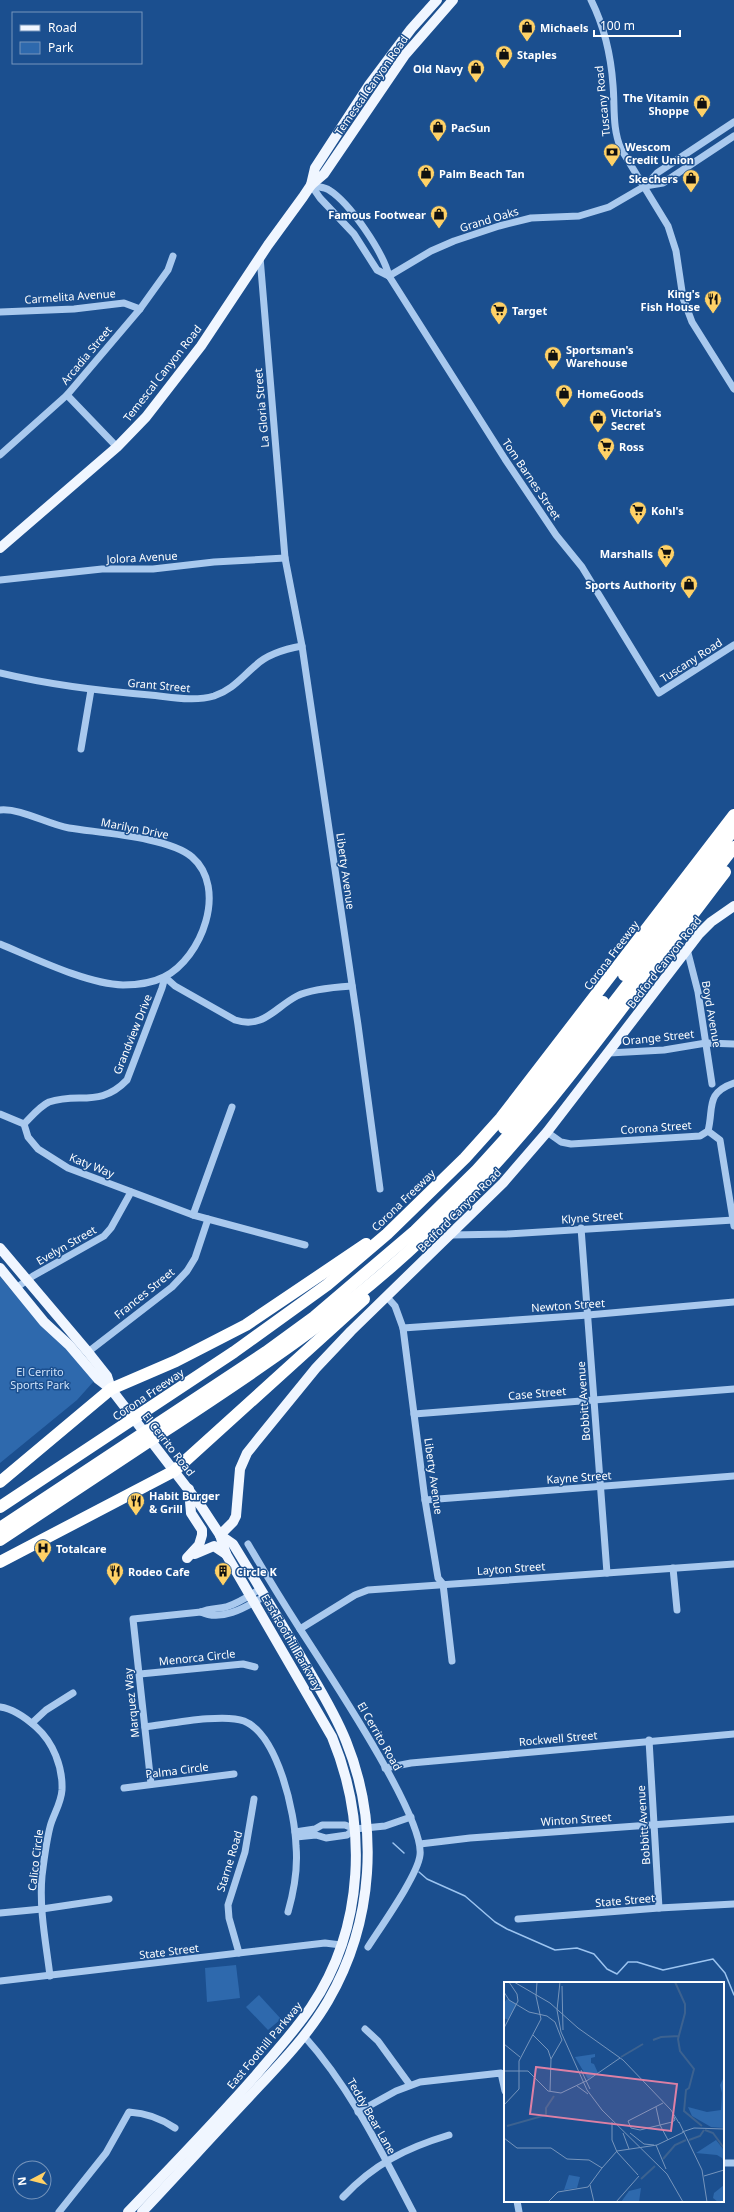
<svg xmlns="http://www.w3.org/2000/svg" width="734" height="2212" viewBox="0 0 734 2212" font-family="'Noto Sans',sans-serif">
<rect width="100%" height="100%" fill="#1b4f8f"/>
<g fill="#2e69ad">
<path d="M0 1276 11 1290 45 1318 94 1381 77 1400 0 1463Z"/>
<path d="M236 1965 240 1998 207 2002 205 1968Z"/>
<path d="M259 1995 281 2019 268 2030 246 2007Z"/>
</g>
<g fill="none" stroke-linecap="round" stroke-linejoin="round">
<g stroke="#9cc4f0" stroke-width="1.5">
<path d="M393 1843 404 1853"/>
<path d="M419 1872 427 1879 465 1896 495 1922 507 1929 555 1950 577 1948 594 1954 607 1969 617 1974 628 1962H637L663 1970 713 1959 725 1973 734 1995"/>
</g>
<g stroke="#a9c9ee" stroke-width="7">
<path d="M591 0C604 26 611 57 613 85 615 107 612 128 621 149L668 226 676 251 683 298 692 322 734 389"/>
<path d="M311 185C317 187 325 187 329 190 350 203 383 252 389 276L505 459 556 535 582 567 659 693 734 645"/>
<path d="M311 185 320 198 354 234 377 270 389 276"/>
<path d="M645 186 663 183 734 136"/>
<path d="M260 257 285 558 302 646 358 1025 380 1189"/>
<path d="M389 276 431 251 454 241 499 226 531 218 579 216 609 207 645 186 657 173 734 122"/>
<path d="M0 312 74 309 124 303 140 309"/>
<path d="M67 395 117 447"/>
<path d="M0 455 67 395 140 309 168 270 173 256"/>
<path d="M0 580 102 569H153L214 562 285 558"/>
<path d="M0 673C50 685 99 691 150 695 171 697 194 702 214 696 232 690 241 678 255 666 267 654 285 649 302 646"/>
<path d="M81 749 91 690"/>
<path d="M0 810C21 808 47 824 69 828 100 833 169 837 192 857 228 888 202 958 164 977 152 983 135 985 123 985 87 984 34 958 0 944"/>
<path d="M687 949 698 992 712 1084"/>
<path d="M609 1053 664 1050 706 1043 734 1044"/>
<path d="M0 1114 24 1124 28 1137 38 1149 68 1168 193 1215 305 1245"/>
<path d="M24 1124C31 1117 40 1106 49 1102 79 1092 100 1108 127 1080L162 988 165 977 175 986 235 1020C264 1029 274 1008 297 996 310 989 337 987 352 986"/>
<path d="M708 1131 720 1140 734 1226"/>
<path d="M547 1132 561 1142 571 1144 700 1136 708 1131C714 1108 705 1093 734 1083"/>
<path d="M193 1215 232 1107"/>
<path d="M581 1228 607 1573"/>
<path d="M451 1235 507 1234 734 1220"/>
<path d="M16 1288 33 1276 104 1236 111 1228 131 1192"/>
<path d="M387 1297 395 1306 403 1328 425 1500 438 1578 443 1584 452 1661"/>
<path d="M403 1328 588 1315 734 1302"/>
<path d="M88 1352 172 1287 187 1271 195 1258 208 1219"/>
<path d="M414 1414 734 1389"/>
<path d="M425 1500 734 1476"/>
<path d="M248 1544C265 1573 282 1601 300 1629 325 1668 425 1817 420 1855 418 1875 380 1928 368 1947"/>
<path d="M673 1568 677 1610"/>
<path d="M201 1612C222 1622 246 1607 265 1596"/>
<path d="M300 1629 355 1595 368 1590 734 1564"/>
<path d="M140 1674 243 1664 255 1667"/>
<path d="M0 1707C14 1709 26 1718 36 1727 53 1742 63 1767 62 1790 61 1804 53 1815 50 1827 46 1843 44 1860 42 1876 39 1909 46 1943 50 1976"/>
<path d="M32 1723 46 1710 73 1693"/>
<path d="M145 1727C169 1724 223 1713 244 1721 278 1735 295 1813 296 1846 298 1868 294 1891 288 1912"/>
<path d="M649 1740 659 1908"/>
<path d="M385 1768 411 1763 734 1734"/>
<path d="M151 1784 133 1619 201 1612C209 1608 217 1609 226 1607 239 1603 249 1596 260 1589"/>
<path d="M124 1788 234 1774"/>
<path d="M295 1832 315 1829 322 1825H345L355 1829 385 1826 411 1817"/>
<path d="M296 1837 316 1835 326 1838 347 1835 355 1829"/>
<path d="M420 1844 470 1838 734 1819"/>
<path d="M0 1913 42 1909 109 1899"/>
<path d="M518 1919 659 1908 734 1904"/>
<path d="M239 1953 229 1918 228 1905 245 1852 254 1799"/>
<path d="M0 1981 325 1943 341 1945"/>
<path d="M365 2029 378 2041 410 2085"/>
<path d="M304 2036C350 2087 381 2151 413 2212"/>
<path d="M358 2112 396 2091 420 2082 501 2073 505 2091"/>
<path d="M723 2163H734"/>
<path d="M343 2197C374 2164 406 2148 449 2135"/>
<path d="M517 2201 519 2212"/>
<path d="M59 2212 106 2153 129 2112C145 2113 162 2119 175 2128"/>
</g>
<g stroke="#f0f6ff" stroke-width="10">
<path d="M311 185 315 168 369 85 411 29 437 0"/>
<path d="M0 548 117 447 146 417 201 346 268 245 303 197 311 185 324 174 405 55 453 0"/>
<path d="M0 1248 88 1352 107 1376 111 1389"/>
<path d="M0 1268 44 1322 69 1345 98 1379 111 1389 201 1506 220 1535 226 1554 332 1737C368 1824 365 1927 311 2007 295 2031 275 2052 256 2075 215 2122 171 2167 128 2212"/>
<path d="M220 1535 233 1522 236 1516 240 1469 247 1453 255 1443 316 1368 351 1331 503 1183 547 1132 699 934 711 922 734 906"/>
<path d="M195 1554 214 1546 226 1554"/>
<path d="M187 1558 199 1545 202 1535V1530L191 1513 189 1489"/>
<path d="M142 2212C178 2174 213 2135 249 2097 277 2067 307 2037 328 2001 374 1922 380 1825 346 1741 335 1713 319 1688 304 1662 281 1622 257 1583 233 1544L220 1535"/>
</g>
<g stroke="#fff" stroke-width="12">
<path d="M624 975 734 829"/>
<path d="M504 1128 603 1002"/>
<path d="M0 1482 111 1389 176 1361 246 1325 366 1244"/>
<path d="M0 1507 234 1352 327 1285 387 1234 465 1158 501 1118 734 815"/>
<path d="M0 1528 266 1352 314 1317 415 1231 477 1170 526 1116 734 847"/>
<path d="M0 1540C54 1504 108 1468 163 1432 253 1373 344 1313 423 1238 538 1130 629 997 725 872"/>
<path d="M0 1562 174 1471 364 1299"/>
</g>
</g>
<defs>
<g id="shop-pin" transform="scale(0.9)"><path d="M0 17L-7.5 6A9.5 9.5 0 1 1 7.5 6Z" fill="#ffd166" stroke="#1b4f8f"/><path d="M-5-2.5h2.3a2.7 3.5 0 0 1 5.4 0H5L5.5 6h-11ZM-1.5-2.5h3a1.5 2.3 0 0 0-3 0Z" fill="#111"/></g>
<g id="bank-pin" transform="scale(0.9)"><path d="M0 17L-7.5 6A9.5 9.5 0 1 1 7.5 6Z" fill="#ffd166" stroke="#1b4f8f"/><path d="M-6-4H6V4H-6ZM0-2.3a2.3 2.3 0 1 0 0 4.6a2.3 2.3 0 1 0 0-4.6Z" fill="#111"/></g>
<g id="restaurant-pin" transform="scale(0.9)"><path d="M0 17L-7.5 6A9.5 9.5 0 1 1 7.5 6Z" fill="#ffd166" stroke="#1b4f8f"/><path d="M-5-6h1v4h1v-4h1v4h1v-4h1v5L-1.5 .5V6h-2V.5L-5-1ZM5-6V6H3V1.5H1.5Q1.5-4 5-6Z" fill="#111"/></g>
<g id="supermarket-pin" transform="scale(0.9)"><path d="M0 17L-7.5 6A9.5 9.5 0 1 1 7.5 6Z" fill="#ffd166" stroke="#1b4f8f"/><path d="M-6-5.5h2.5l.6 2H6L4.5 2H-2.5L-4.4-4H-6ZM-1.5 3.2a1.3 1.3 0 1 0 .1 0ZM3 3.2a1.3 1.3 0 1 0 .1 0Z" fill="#111"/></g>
<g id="hospital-pin" transform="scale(0.9)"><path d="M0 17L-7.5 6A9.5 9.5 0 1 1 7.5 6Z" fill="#ffd166" stroke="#1b4f8f"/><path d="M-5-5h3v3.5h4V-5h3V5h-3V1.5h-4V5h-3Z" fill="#111"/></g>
<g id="building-pin" transform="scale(0.9)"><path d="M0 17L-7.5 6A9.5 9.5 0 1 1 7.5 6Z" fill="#ffd166" stroke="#1b4f8f"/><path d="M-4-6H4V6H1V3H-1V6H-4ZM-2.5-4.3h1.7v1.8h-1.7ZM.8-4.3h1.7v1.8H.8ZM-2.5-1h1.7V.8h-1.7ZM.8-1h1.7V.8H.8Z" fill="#111"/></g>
</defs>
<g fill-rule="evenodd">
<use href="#shop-pin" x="527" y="27"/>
<use href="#shop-pin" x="504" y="54"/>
<use href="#shop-pin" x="476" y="68"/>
<use href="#shop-pin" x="702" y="103"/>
<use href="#shop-pin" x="438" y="127"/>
<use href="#bank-pin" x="612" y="152"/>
<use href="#shop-pin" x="426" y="173"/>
<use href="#shop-pin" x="691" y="178"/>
<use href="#shop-pin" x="439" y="214"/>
<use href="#restaurant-pin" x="713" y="299"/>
<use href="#supermarket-pin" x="499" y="310"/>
<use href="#shop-pin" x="553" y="355"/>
<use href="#shop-pin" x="564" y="393"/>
<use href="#shop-pin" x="598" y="418"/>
<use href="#supermarket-pin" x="606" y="446"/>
<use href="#supermarket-pin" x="638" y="510"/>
<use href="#supermarket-pin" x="666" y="553"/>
<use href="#shop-pin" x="689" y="584"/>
<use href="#restaurant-pin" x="136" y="1501"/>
<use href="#hospital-pin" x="43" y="1548"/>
<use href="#restaurant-pin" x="115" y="1571"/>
<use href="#building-pin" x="223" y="1571"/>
</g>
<g text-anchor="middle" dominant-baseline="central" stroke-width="3" stroke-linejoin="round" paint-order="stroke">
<g font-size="11" font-weight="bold" fill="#fff" stroke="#1b4f8f" text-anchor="start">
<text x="540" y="27">Michaels</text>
<text x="517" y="54">Staples</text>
<text x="463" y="68" text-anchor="end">Old Navy</text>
<text x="689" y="97" text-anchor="end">The Vitamin<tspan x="689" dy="13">Shoppe</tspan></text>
<text x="451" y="127">PacSun</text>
<text x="625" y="146">Wescom<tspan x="625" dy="13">Credit Union</tspan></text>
<text x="439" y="173">Palm Beach Tan</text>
<text x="678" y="178" text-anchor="end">Skechers</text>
<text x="426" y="214" text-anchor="end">Famous Footwear</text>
<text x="700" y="293" text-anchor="end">King's<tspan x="700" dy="13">Fish House</tspan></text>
<text x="512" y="310">Target</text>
<text x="566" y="349">Sportsman's<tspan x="566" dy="13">Warehouse</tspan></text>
<text x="577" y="393">HomeGoods</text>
<text x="611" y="412">Victoria's<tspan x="611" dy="13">Secret</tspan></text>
<text x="619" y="446">Ross</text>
<text x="651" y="510">Kohl's</text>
<text x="653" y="553" text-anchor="end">Marshalls</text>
<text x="676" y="584" text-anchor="end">Sports Authority</text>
<text x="149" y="1495">Habit Burger<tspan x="149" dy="13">&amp; Grill</tspan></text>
<text x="56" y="1548">Totalcare</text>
<text x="128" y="1571">Rodeo Cafe</text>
<text x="236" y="1571">Circle K</text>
</g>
<g font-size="11" fill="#fff" stroke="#1b4f8f">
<text transform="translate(371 85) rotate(-55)">Temescal Canyon Road</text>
<text transform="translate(602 101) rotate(-96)">Tuscany Road</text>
<text transform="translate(489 219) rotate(-17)">Grand Oaks</text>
<text transform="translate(70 296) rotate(-4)">Carmelita Avenue</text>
<text transform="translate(86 355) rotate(-50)">Arcadia Street</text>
<text transform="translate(162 373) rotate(-52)">Temescal Canyon Road</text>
<text transform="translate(261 408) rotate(-95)">La Gloria Street</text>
<text transform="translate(532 479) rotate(56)">Tom Barnes Street</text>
<text transform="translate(142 557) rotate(-3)">Jolora Avenue</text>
<text transform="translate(691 660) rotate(-33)">Tuscany Road</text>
<text transform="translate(159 685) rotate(5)">Grant Street</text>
<text transform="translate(135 828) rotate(11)">Marilyn Drive</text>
<text transform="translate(346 871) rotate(82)">Liberty Avenue</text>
<text transform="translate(611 955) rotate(-53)">Corona Freeway</text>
<text transform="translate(664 962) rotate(-52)">Bedford Canyon Road</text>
<text transform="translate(712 1014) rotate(80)">Boyd Avenue</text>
<text transform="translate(132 1034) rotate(-68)">Grandview Drive</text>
<text transform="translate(658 1037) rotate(-6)">Orange Street</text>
<text transform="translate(656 1127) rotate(-4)">Corona Street</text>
<text transform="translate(92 1165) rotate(22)">Katy Way</text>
<text transform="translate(403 1200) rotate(-44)">Corona Freeway</text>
<text transform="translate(459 1210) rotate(-45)">Bedford Canyon Road</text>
<text transform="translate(592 1217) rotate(-4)">Klyne Street</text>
<text transform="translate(66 1245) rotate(-30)">Evelyn Street</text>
<text transform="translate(144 1293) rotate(-39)">Frances Street</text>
<text transform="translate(568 1305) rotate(-4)">Newton Street</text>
<text transform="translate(537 1393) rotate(-5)">Case Street</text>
<text transform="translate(148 1394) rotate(-34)">Corona Freeway</text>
<text transform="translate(583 1401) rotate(-94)">Bobbitt Avenue</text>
<text transform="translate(169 1444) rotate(52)">El Cerrito Road</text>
<text transform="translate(434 1476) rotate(82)">Liberty Avenue</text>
<text transform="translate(579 1477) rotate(-4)">Kayne Street</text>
<text transform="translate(511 1568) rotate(-4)">Layton Street</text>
<text transform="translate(292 1642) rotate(60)">East Foothill Parkway</text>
<text transform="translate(197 1657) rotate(-6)">Menorca Circle</text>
<text transform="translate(131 1703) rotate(-96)">Marquez Way</text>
<text transform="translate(380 1736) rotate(60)">El Cerrito Road</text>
<text transform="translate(558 1738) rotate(-5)">Rockwell Street</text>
<text transform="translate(177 1770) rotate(-7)">Palma Circle</text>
<text transform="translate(576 1819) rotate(-4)">Winton Street</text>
<text transform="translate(643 1825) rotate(-94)">Bobbitt Avenue</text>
<text transform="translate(35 1860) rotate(-83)">Calico Circle</text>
<text transform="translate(229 1861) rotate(-73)">Starne Road</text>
<text transform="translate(625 1900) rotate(-5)">State Street</text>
<text transform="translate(169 1951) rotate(-7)">State Street</text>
<text transform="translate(264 2045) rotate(-50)">East Foothill Parkway</text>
<text transform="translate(372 2116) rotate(60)">Teddy Bear Lane</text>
</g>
<g font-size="11" fill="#cfe3fa" stroke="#1b4f8f">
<text x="40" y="1371">El Cerrito<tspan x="40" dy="13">Sports Park</tspan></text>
</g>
</g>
<g transform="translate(504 1982)">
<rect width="220" height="220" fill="#1b4f8f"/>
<path d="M3 17 13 22 4 38 0 36V21ZM91 72V75L87 76V81L90 82 94 91 84 97 71 75ZM220 95V146L207 145 188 134 184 125 203 130 217 128 218 111 216 103ZM212 158 220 168V181L218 176 213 173 192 171ZM65 193 76 195 73 206 60 208ZM220 203V220H214L209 216 210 211ZM137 206 135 220H117L125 209Z" fill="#2e69ad"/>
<path fill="none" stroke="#3c6290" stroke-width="2" d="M171 0 181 22V31L174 57 176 69 190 87 185 106 182 108 180 129 198 144M149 58 157 55 175 54M117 75 139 62M3 144 42 133V126L50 114M201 148 209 151 220 166M185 158 196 154 200 148M159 177 171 163 182 158M137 197 151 184"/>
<path fill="none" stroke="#7695bc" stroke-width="1" d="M10 0 46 21 74 46 119 78 167 128 175 141M56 0 53 28 57 50 83 108 98 128 163 192 179 220M58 4 59 48M0 10 5 18 25 30 43 34 51 40 58 58 47 77 46 109M0 46 14 19 13 12 5 0M29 53 44 68 47 77M0 62 16 75M77 88 86 107M0 89H24L44 109 57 111 84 98 116 76M73 104 84 112M159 121 124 139 127 146 136 148 168 140 171 138 170 135M0 123 15 107V79L37 37 32 14 33 0M152 125 156 143 164 158M0 128V143M108 140V158L113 170M175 140 198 188 203 220M178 150 190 146 220 147M119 151 125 167M126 151 140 162 150 163M0 156 13 166H47L63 177 85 178 98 186M152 163 162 187M113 170 134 193M98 186 113 169 153 163 180 150M200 194 220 188M86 203 90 220M44 220 54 210 84 205 98 186M112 220 135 194"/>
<path fill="#dd80a5" fill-opacity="0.15" stroke="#dd80a5" stroke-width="2" d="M32 85 173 102 167 149 26 132Z"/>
<rect width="220" height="220" fill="none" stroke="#fff" stroke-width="2"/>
</g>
<rect x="12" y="12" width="130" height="52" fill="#1b4f8f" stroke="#7695bc"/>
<rect x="20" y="25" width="20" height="6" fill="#f0f6ff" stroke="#7695bc"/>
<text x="48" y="32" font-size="12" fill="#ffffff">Road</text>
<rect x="20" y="42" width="20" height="12" fill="#2e69ad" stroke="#7695bc"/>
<text x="48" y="52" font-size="12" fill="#ffffff">Park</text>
<g transform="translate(32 2180) rotate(263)"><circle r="19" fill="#1b4f8f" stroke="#7695bc"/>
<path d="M0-3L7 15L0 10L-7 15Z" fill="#ffd166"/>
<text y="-6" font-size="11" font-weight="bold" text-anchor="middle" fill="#ffffff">N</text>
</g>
<path d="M594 30v6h86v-6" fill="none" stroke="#ffffff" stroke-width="2"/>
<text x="600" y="30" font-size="12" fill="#ffffff" stroke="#1b4f8f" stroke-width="3" paint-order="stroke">100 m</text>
</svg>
